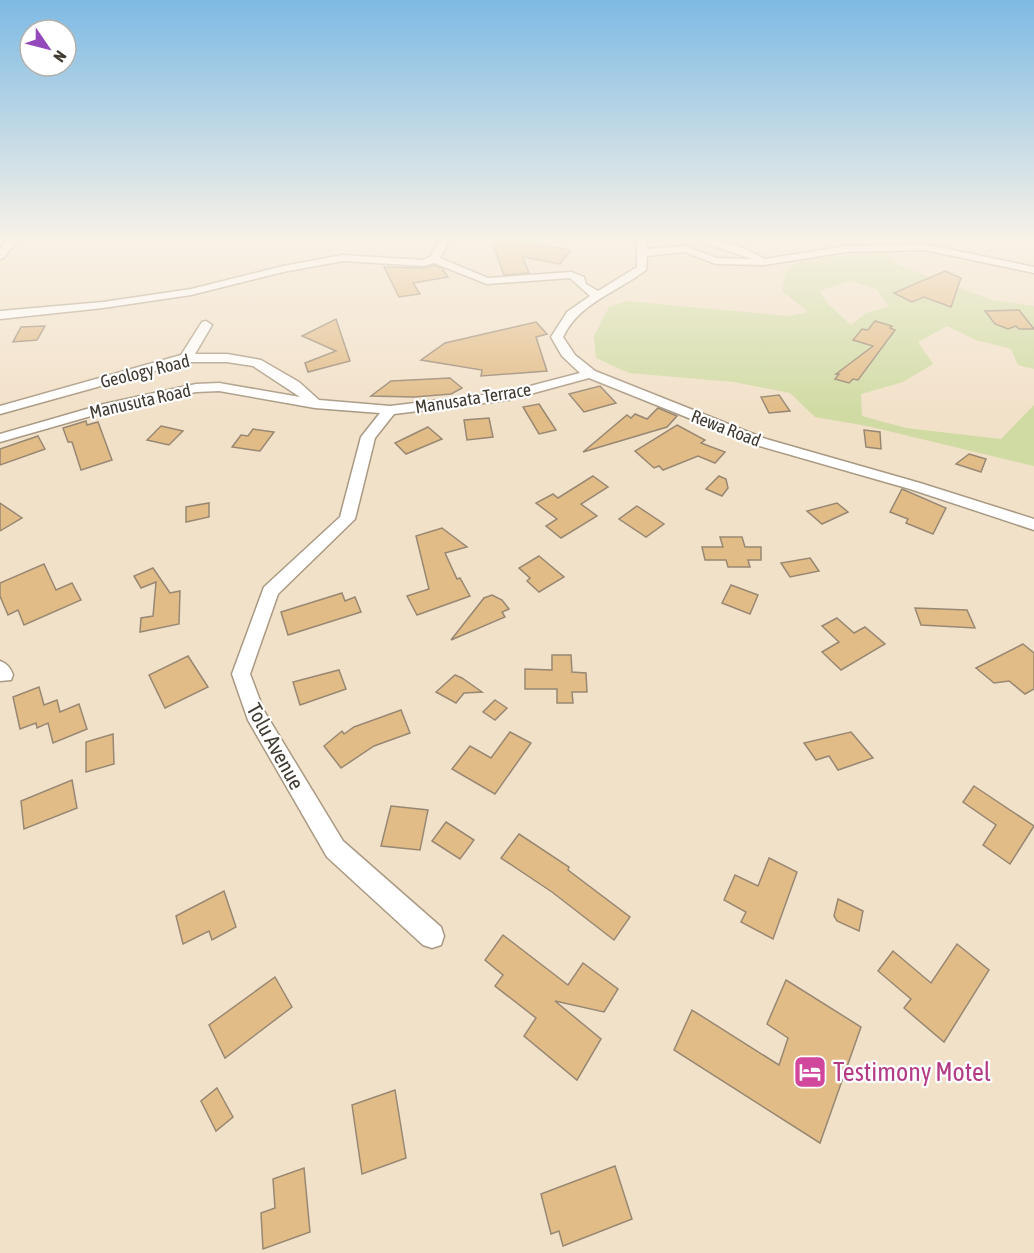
<svg xmlns="http://www.w3.org/2000/svg" width="1034" height="1253" viewBox="0 0 1034 1253" font-family="'Asap Condensed',sans-serif">
<rect width="100%" height="100%" fill="#f2e1c9"/>
<path fill="#d0dba3" fill-rule="evenodd" d="M885 251 899 265 992 300 1034 306V369L1018 365 1011 349 976 340 947 326 918 342 933 364 903 382 861 394 862 416 906 428 1001 439 1034 405V466L867 426 815 417 790 393 734 382 629 373 596 358 594 336 609 307 627 301 789 316 808 312 782 291 786 271 800 261ZM851 281 876 289 889 306 866 313 851 325 828 304 820 291Z"/>
<g fill="#e2bc87" stroke="#988873" stroke-width="1.5">
<path d="M490 237H522L518 241 571 250 560 264 523 257 529 273 504 275Z"/>
<path d="M434 265 442 268 448 277 413 283 420 294 399 297 384 267 424 268Z"/>
<path d="M945 271 961 278 951 307 924 297 912 302 894 293Z"/>
<path d="M1019 310 1034 329H1019L1016 326 1008 329 995 324 985 311Z"/>
<path d="M336 319 350 361 308 372 305 363 336 351 302 336Z"/>
<path d="M875 321 892 326 890 328 895 330 858 380 853 379 849 383 835 379 839 374H836L873 346 853 340 862 329 868 330Z"/>
<path d="M536 322 547 334 536 337 547 371 481 376 482 370 421 360 445 343Z"/>
<path d="M45 326 37 340 13 342 21 327Z"/>
<path d="M450 378 462 388 451 394 414 397 371 396 391 381Z"/>
<path d="M600 386 616 403 584 412 569 394Z"/>
<path d="M779 395 790 411 769 413 761 397Z"/>
<path d="M539 404 556 430 539 434 523 407Z"/>
<path d="M658 408 677 416 667 427 583 452 627 415 631 418 635 414 647 419Z"/>
<path d="M489 418 493 437 467 440 464 420Z"/>
<path d="M86 421 87 425 98 422 112 460 81 470 72 442H68L63 428Z"/>
<path d="M677 425 705 440 701 443 725 452 715 463 698 456 663 470 659 466 654 468 635 451Z"/>
<path d="M161 426 183 431 169 445 147 440Z"/>
<path d="M428 427 442 439 406 454 395 443Z"/>
<path d="M253 429 274 432 260 451 232 447 241 435 248 436Z"/>
<path d="M864 430 880 432 881 449 866 447Z"/>
<path d="M38 436 45 449 0 465V449Z"/>
<path d="M969 454 986 459 981 472 956 464Z"/>
<path d="M593 476 608 487 581 504 597 516 561 538 546 526 557 519 536 503 553 494 558 498Z"/>
<path d="M719 476 726 479 728 488 722 496 706 489Z"/>
<path d="M902 489 946 508 933 534 906 523 908 519 890 512Z"/>
<path d="M0 503 22 518 0 531Z"/>
<path d="M209 503V517L186 522V507Z"/>
<path d="M837 503 848 512 822 524 807 511Z"/>
<path d="M637 506 664 524 646 537 619 519Z"/>
<path d="M442 528 467 547 445 553 457 579 460 578 470 596 417 615 407 596 429 589 416 536Z"/>
<path d="M720 537H742L745 547H761V560H748L750 567H728L726 560H705L702 547H723Z"/>
<path d="M539 556 564 577 539 592 527 581 530 578 519 568Z"/>
<path d="M810 558 819 571 790 577 781 563Z"/>
<path d="M44 564 56 590 72 583 81 600 24 625 18 610 8 615 0 596V583Z"/>
<path d="M153 568 170 593 180 591 179 624 140 632 141 618 153 616 156 582 141 588 134 576Z"/>
<path d="M731 585 758 595 750 614 722 603Z"/>
<path d="M342 593 345 601 355 597 361 612 288 635 281 612Z"/>
<path d="M492 595 502 600 509 609 502 612 505 617 451 640 484 598Z"/>
<path d="M915 608 967 610 975 628 921 625Z"/>
<path d="M837 618 854 633 865 627 885 644 841 670 822 652 839 642 822 626Z"/>
<path d="M1023 644 1034 653V689L1025 694 1009 681 994 683 976 668Z"/>
<path d="M552 655H571L572 672 586 673 587 692H572L573 703H557V689H525V669L552 670Z"/>
<path d="M188 656 208 687 165 708 149 675Z"/>
<path d="M339 670 346 689 300 705 293 682Z"/>
<path d="M455 675 462 678 482 692 464 693 456 703 436 692Z"/>
<path d="M39 687 44 705 57 700 60 712 79 704 87 729 53 743 48 723 37 728 36 723 20 729 13 697Z"/>
<path d="M495 700 507 708 495 720 483 712Z"/>
<path d="M401 710 410 733 374 746 341 768 324 746 342 731 344 734 354 727Z"/>
<path d="M510 732 531 743 495 794 452 769 470 746 491 758Z"/>
<path d="M851 732 873 758 838 770 829 756 816 760 804 743Z"/>
<path d="M113 734 114 764 86 772V742Z"/>
<path d="M72 780 77 808 24 829 21 801Z"/>
<path d="M974 786 1034 826 1010 864 983 845 996 825 963 802Z"/>
<path d="M391 806 428 810 420 850 381 846Z"/>
<path d="M446 822 474 840 460 859 432 841Z"/>
<path d="M519 834 569 867 568 870 630 917 614 940 552 892 501 858Z"/>
<path d="M769 858 797 872 773 939 741 922 746 912 724 900 735 875 758 886Z"/>
<path d="M224 891 236 927 212 940 209 931 183 944 176 916Z"/>
<path d="M838 899 863 911 859 931 837 921 834 916Z"/>
<path d="M503 935 568 985 583 963 618 989 604 1012 555 1001 601 1039 577 1080 524 1036 536 1018 495 986 503 975 485 960Z"/>
<path d="M957 944 989 970 944 1042 904 1008 911 999 878 971 893 951 931 983Z"/>
<path d="M275 977 292 1007 225 1058 209 1025Z"/>
<path d="M786 980 861 1027 820 1143 674 1050 692 1010 779 1065 788 1038 767 1024Z"/>
<path d="M217 1088 233 1117 216 1131 201 1101Z"/>
<path d="M395 1090 406 1158 362 1174 352 1105Z"/>
<path d="M615 1166 632 1219 563 1246 559 1231 551 1234 541 1194Z"/>
<path d="M304 1168 310 1232 263 1249 261 1213 275 1208 273 1179Z"/>
</g>
<g fill="none" stroke-linecap="round" stroke-linejoin="round">
<g stroke="#a99983" stroke-width="3">
<g id="street">
<path d="M9 237H19L4 258 0 259V249Z"/>
<path d="M442 237H452L440 258 488 278 571 272 584 277 586 284 598 291 637 267V237H647V249L685 246 717 258 752 259 703 242 694 237H707L741 247 765 259 847 246 925 244 1034 267V273L925 250 847 252 764 265 716 264 684 252 647 256 646 270C617 292 579 303 563 337L575 355 595 371 766 439 920 483 1034 519V530L910 489 756 445 589 378 508 400 394 414 375 438 355 519 278 594 250 674 264 711 343 841 441 927 444 936 441 945 432 948 423 945 327 857 248 720 232 674 264 587 340 517 361 437 380 413 315 408 219 391 196 392 112 410 0 442V434L104 404 196 384 219 383 300 397 253 366 227 362H187L0 414V406L181 355 202 322 206 321 212 325 195 354H227L261 360 299 382 319 400 390 406 507 392 580 373 562 356 551 337 567 312 590 296 570 278 487 284 434 263 424 266 343 261 283 272 191 295 103 308 0 319V311L103 302 191 289 283 266 343 255 423 260 430 257Z"/>
<path d="M0 661C8 664 10 668 13 675L11 680 0 681Z"/>
</g>
</g>
<use href="#street" fill="#fff" fill-rule="evenodd"/>
</g>
<linearGradient id="sky" x2="0" y2="1"><stop stop-color="#7dbae4"/><stop offset="0.58" stop-color="#f9f2e7"/><stop offset="1" stop-color="#f9f2e7" stop-opacity="0"/></linearGradient>
<rect width="1034" height="412" fill="url(#sky)"/>
<defs>
<g id="hotel-square" transform="scale(1.725)"><rect x="-9" y="-9" width="18" height="18" rx="4" fill="#d1479c" stroke="#fff"/><path d="M-6-4.5h1.5V1H6V5H4.5V3h-9V5H-6ZM-4 0a1.8 1.8 0 1 1 3.6 0ZM.5 0V-2.5h3Q6-2.5 6 0Z" fill="#fff"/></g>
</defs>
<g fill-rule="evenodd">
<use href="#hotel-square" x="810" y="1072"/>
</g>
<g text-anchor="middle" dominant-baseline="central" stroke-width="4.5" stroke-linejoin="round" paint-order="stroke">
<g font-size="18" fill="#423b32" stroke="#fff">
<text transform="translate(145 371) rotate(-14)">Geology Road</text>
<text transform="translate(473 398) rotate(-9)">Manusata Terrace</text>
<text transform="translate(140 401) rotate(-13)">Manusuta Road</text>
<text transform="translate(726 428) rotate(21)">Rewa Road</text>
</g>
<g font-size="21" fill="#423b32" stroke="#fff">
<text transform="translate(276 746) rotate(61)">Tolu Avenue</text>
</g>
<g font-size="26" fill="#b23c85" stroke="#fff" text-anchor="start">
<text x="833" y="1072">Testimony Motel</text>
</g>
</g>
<g transform="translate(48 48) rotate(125)"><circle r="28" fill="#ffffff" stroke="#b3b1ad" stroke-width="1.5"/>
<path d="M0-4.5L10 22L0 15L-10 22Z" fill="#9349bb"/>
<text y="-9" font-size="16" font-weight="bold" text-anchor="middle" fill="#423b32">N</text>
</g>
</svg>
